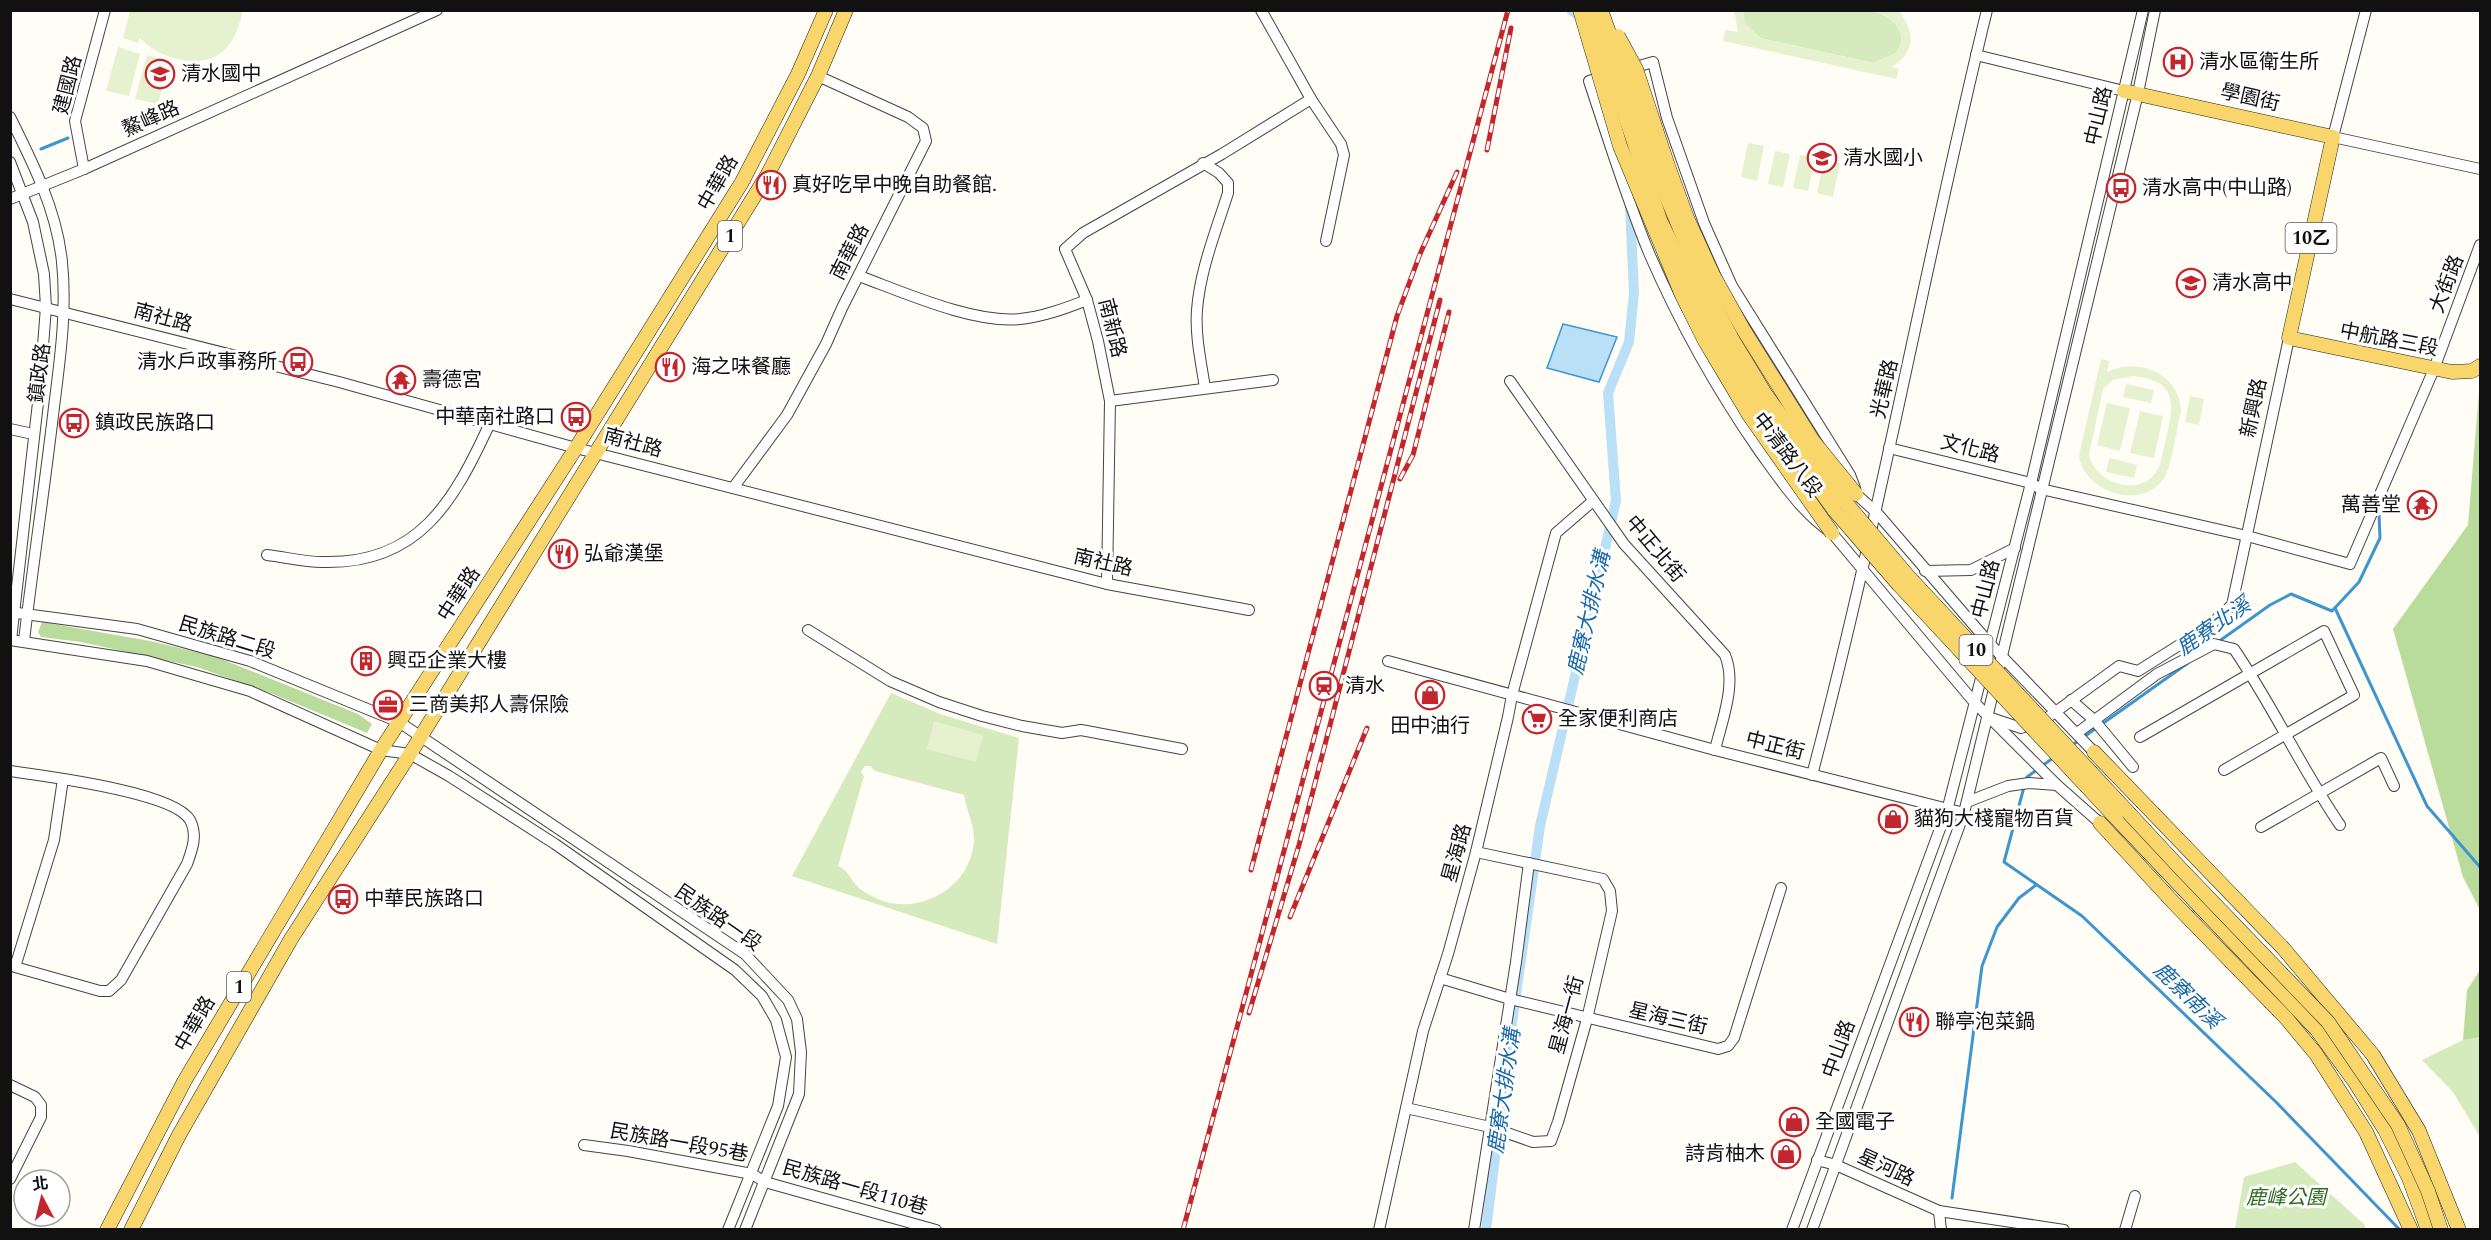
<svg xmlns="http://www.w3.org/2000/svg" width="2491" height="1240" viewBox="0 0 2491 1240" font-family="Spectral,'Noto Sans TC',serif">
<rect width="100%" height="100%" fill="#fffdf5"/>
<g fill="#d5ebbd" fill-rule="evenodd">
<path d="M1743 11H1872C1891 15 1911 33 1896 53L1874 63 1760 38 1744 23Z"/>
<path d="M891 693 940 714 1019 738 997 944 792 876ZM865 766H870L875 771 964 795C966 810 974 823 974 839 973 885 922 916 880 900 872 896 863 892 857 886 850 879 847 869 838 866L864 776 861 772Z"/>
<path d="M2480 1037V1137L2453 1092 2422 1060 2463 1040Z"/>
<path d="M2295 1162 2365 1225V1229H2235L2244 1177Z"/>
</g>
<g fill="#b9dc9c">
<path d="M2480 380V910L2463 877 2393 629 2468 525Z"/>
<path d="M42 622 150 641 214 656 358 714 372 724 367 733 273 694 197 667 81 642 41 637 38 632Z"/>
<path d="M2480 970V1037L2463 1040 2467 990Z"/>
</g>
<g fill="#e6f2cf" fill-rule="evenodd">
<path d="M1734 10 1743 11 1745 23 1760 38 1874 63 1896 53C1911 33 1891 15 1872 11H1899C1915 32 1916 51 1892 67L1899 69 1896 79 1723 41 1725 30 1738 32Z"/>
<path d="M130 11V10L243 11C240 21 238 32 231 42 211 74 161 61 140 38L138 43 123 38Z"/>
<path d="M118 47 140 54 129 96 106 91Z"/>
<path d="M147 55 170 61 158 104 135 99Z"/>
<path d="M1748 143 1764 146 1757 181 1741 177Z"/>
<path d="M1775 151 1790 154 1783 187 1768 184Z"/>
<path d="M1800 155 1815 158 1808 191 1793 188Z"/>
<path d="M1824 160 1840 163 1833 197 1817 193Z"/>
<path d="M2101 359 2109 361 2107 372C2138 356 2180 374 2181 411 2177 427 2172 466 2164 478 2142 512 2083 492 2079 455ZM2133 376C2181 381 2173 407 2165 443 2162 454 2161 469 2152 477 2132 496 2094 480 2089 455L2103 389 2113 380Z"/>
<path d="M2126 384 2154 390 2151 403 2123 397Z"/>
<path d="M2190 396 2204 399 2199 425 2185 422Z"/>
<path d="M2107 403 2130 408 2120 451 2097 445Z"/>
<path d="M2140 411 2163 416 2154 458 2130 453Z"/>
<path d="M2109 458 2137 465 2134 478 2106 472Z"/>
<path d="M934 721 983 735 976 762 927 749Z"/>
</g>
<path fill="#b9e0f7" stroke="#3f96cf" stroke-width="1.5" d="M1563 324 1617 337 1599 382 1547 368Z"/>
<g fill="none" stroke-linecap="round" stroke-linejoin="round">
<g stroke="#3f96cf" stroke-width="3">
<path d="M41 149 68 138"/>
<path d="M2335 608 2427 806 2480 867"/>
<path d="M2218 642 2270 605 2291 594 2332 611 2359 582 2380 538 2379 514"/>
<path d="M2071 746 2188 663"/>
<path d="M2026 780 2027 777 2053 758"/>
<path d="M2024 787 2004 862 2082 916 2276 1102 2400 1230"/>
<path d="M1952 1198 1982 966 1997 927 2019 898 2036 885"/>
</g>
<g stroke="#b9e0f7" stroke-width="10">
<path d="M1571 10 1586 20"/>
<path d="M1486 1230 1510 1037 1540 826 1616 501 1608 393 1629 342 1634 293 1630 206"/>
</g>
<g stroke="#444" stroke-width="12">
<g id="minor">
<path d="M2366 10 2333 137 2480 169"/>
<path d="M1976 55 2124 91"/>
<path d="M1629 69 1653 62 1667 118 1704 223 1732 286 1850 475 1855 488"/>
<path d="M1605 76 1589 81C1608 138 1626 197 1649 253 1679 322 1717 390 1760 452 1781 481 1802 513 1832 533L1974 702 2057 785 2100 823"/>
<path d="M1311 99 1341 144 1344 155 1326 241"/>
<path d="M10 117C33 163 57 211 62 262 67 311 60 359 54 407 45 485 33 563 24 641"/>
<path d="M10 162 33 222 44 274 46 307 40 385 11 640"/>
<path d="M1203 163 1219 173 1228 183V193C1216 231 1200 270 1197 310 1195 335 1201 362 1205 388"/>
<path d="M84 169 75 121 105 10"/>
<path d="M10 199 84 169 437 10"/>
<path d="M859 276C903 292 974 324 1020 319 1043 317 1066 308 1087 300"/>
<path d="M10 299 339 382 576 448 1060 572 1107 584 1249 610"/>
<path d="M1510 381 1624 544 1725 655C1737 684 1722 720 1715 750"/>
<path d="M1110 401 1273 380"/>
<path d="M10 429 33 434"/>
<path d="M1889 448 2031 483 2041 489 2247 536 2350 564 2434 369 2480 245"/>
<path d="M733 488 787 415 826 344 842 308 926 141 923 128 908 117 818 76"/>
<path d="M1856 494 1877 513 1990 644 2094 752"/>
<path d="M267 555C285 557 304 562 322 562 419 565 454 501 490 423"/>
<path d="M1925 571 1971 570 2015 548"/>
<path d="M1107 584 1110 401 1098 341 1087 300 1065 249 1083 233 1222 154 1311 99 1261 10"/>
<path d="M10 612 137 629 250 661 399 722 745 954 788 1000 797 1019 801 1052 799 1094 745 1230"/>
<path d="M808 630 890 681 939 702 982 716 1022 726 1062 733 1081 730 1182 749"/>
<path d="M10 640 147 661 250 691 381 750 410 754 449 776 555 844 735 970 762 996 776 1020 786 1057 778 1106 728 1230"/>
<path d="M1388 661 1715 750 1964 813"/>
<path d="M2071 700 2094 720 2133 767"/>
<path d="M1991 718 2021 728 2047 718 2119 666 2138 671 2208 627 2232 605 2289 338"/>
<path d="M2077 733 2157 674 2214 644 2234 649C2273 706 2301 768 2340 825"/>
<path d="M2140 737 2324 631 2354 695 2224 770"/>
<path d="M10 771C45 776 174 792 190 820 198 835 192 850 187 864L121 980 109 991H100L15 967 54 840 63 779"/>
<path d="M1812 775C1879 522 1925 264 1987 10"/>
<path d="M1967 802 2008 786 2029 783 2057 785"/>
<path d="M2261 827 2381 758 2394 786"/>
<path d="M1440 978 1510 999 1718 1049 1728 1046 1734 1038 1781 888"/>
<path d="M10 1085 35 1097 41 1105V1117L10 1179"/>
<path d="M1406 1108 1490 1127 1533 1142 1551 1141 1558 1122 1587 1019 1612 911 1610 891 1603 879 1476 852"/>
<path d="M584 1145 628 1151 752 1174 765 1182 936 1230"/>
<path d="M1817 1160 1836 1165 1939 1211 2064 1230"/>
<path d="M1939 1211 1941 1230"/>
<path d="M1379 1230 1423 1031 1448 954 1476 852 1508 717 1512 695 1556 533 1593 501"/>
<path d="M1474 1230 1516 962 1529 863"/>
<path d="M1792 1230 1948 807 2031 483 2143 10"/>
<path d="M1812 1230 1964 813 2138 93 2155 10"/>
<path d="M2125 1230 2135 1196"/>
</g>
</g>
<g stroke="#222" stroke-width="15">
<g id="major">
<path d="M2124 91 2333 137 2289 338 2452 372 2472 371 2480 366"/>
<path d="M2094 752 2283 948 2373 1055 2419 1131 2459 1230"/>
<path d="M2116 818 2317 1030 2355 1082 2385 1130 2409 1178 2428 1230"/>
<path d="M2100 823 2173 902 2286 1018 2316 1054 2366 1132 2411 1230"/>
<path d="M107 1230 185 1080 381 750 576 448 742 182 798 74 826 10"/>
<path d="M131 1230 179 1135 291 939 410 754 768 174 818 76 846 10"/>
</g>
</g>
<use href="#minor" stroke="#fff" stroke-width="10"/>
<use href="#major" stroke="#f9d66b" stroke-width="14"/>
<g stroke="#c4262e" stroke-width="5">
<g id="rail">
<path d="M1487 150 1511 28"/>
<path d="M1400 479 1413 455 1449 312"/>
<path d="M1251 870 1397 316 1420 254 1457 172"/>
<path d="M1290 917 1367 728"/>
<path d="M1249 1013 1299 845 1440 300"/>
<path d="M1183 1230 1508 10"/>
</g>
</g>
<use href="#rail" stroke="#fff" stroke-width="3" stroke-dasharray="9" stroke-linecap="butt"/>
<g stroke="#222" stroke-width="15" stroke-linecap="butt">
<g id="major-bridge">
<path d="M1580 10 1620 146 1682 295 1705 341 1749 415 1832 533"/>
<path d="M1587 10 1607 61 1660 220 1710 323 1754 400 1835 511 1899 585 2116 818"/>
<path d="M1601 10 1667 198 1702 281 1731 337 1766 395 1841 497 1908 576 2181 869 2328 1022 2398 1125 2428 1191 2441 1230"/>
<path d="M1618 36 1636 69 1668 166 1687 218 1713 275 1743 329 1813 441 1856 494"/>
</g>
</g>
<use href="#major-bridge" stroke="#f9d66b" stroke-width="14"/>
</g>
<defs>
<g id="hospital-ring" transform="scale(1.5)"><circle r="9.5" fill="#fff" stroke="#c4262e" stroke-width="1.5"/><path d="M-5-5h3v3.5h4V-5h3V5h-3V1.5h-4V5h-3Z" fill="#c4262e"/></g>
<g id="school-ring" transform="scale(1.5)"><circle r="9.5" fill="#fff" stroke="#c4262e" stroke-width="1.5"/><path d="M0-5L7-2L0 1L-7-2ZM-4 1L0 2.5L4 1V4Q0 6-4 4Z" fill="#c4262e"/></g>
<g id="restaurant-ring" transform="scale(1.5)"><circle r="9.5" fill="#fff" stroke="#c4262e" stroke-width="1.5"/><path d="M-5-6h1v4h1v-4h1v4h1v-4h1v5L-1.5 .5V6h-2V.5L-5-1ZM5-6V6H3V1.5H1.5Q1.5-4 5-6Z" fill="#c4262e"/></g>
<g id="bus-ring" transform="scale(1.5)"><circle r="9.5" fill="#fff" stroke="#c4262e" stroke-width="1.5"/><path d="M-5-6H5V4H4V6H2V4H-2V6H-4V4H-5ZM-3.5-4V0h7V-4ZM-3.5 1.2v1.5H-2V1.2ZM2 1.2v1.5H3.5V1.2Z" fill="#c4262e"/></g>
<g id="temple-ring" transform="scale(1.5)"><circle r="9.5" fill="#fff" stroke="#c4262e" stroke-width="1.5"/><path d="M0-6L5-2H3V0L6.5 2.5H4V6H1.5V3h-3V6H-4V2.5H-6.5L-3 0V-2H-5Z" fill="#c4262e"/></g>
<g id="building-ring" transform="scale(1.5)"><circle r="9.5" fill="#fff" stroke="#c4262e" stroke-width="1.5"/><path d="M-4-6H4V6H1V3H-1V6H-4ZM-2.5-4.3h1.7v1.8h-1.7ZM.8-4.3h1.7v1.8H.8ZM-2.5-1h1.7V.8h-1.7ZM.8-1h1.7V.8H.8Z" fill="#c4262e"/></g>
<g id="station-ring" transform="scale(1.5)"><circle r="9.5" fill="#fff" stroke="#c4262e" stroke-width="1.5"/><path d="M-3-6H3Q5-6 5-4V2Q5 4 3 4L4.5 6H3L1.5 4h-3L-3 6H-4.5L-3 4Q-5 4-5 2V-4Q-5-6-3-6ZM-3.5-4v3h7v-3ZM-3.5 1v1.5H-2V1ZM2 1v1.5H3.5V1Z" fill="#c4262e"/></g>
<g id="shop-ring" transform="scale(1.5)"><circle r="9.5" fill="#fff" stroke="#c4262e" stroke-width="1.5"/><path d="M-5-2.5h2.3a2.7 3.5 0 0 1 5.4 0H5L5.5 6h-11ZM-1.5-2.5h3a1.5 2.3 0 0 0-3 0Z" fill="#c4262e"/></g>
<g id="office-ring" transform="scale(1.5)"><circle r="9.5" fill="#fff" stroke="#c4262e" stroke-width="1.5"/><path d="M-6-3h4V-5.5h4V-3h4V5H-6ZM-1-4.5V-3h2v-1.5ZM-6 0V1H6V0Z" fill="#c4262e"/></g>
<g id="supermarket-ring" transform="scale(1.5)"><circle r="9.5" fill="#fff" stroke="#c4262e" stroke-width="1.5"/><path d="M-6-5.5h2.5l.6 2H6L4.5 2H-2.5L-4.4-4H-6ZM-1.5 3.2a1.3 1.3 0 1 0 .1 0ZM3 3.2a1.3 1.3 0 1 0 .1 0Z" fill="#c4262e"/></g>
</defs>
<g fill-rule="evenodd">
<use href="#hospital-ring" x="2178" y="62"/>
<use href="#school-ring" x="160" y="74"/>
<use href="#school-ring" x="1822" y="158"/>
<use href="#restaurant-ring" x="771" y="185"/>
<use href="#bus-ring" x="2121" y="188"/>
<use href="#school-ring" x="2191" y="283"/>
<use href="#bus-ring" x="298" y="362"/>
<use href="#restaurant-ring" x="670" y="367"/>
<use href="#temple-ring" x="401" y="380"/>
<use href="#bus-ring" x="576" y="417"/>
<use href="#bus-ring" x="74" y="423"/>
<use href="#temple-ring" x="2422" y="505"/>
<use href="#restaurant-ring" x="563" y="554"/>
<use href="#building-ring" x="366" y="661"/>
<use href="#station-ring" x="1324" y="686"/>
<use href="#shop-ring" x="1430" y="695"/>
<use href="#office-ring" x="388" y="705"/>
<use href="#supermarket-ring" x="1537" y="719"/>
<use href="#shop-ring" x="1893" y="819"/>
<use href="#bus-ring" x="343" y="899"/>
<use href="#restaurant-ring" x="1914" y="1022"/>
<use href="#shop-ring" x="1794" y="1122"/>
<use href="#shop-ring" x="1786" y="1154"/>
</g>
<g text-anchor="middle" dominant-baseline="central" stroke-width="6" stroke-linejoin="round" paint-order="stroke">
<g fill="#fff" stroke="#585858" stroke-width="1.5">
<rect x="718" y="221" width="24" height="30" rx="4.5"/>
<rect x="2285.5" y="223" width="51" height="30" rx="4.5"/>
<rect x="1959.5" y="635" width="33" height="30" rx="4.5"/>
<rect x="227" y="972" width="24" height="30" rx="4.5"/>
</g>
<g font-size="18" font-weight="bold" fill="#111">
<text x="730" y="236">1</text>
<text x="2311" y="238">10乙</text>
<text x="1976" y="650">10</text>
<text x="239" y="987">1</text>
</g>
<g font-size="20" fill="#111" stroke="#fff" text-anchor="start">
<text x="2199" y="62">清水區衛生所</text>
<text x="181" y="74">清水國中</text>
<text x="1843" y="158">清水國小</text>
<text x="792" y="185">真好吃早中晚自助餐館.</text>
<text x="2142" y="188">清水高中(中山路)</text>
<text x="2212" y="283">清水高中</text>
<text x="277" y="362" text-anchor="end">清水戶政事務所</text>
<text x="691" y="367">海之味餐廳</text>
<text x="422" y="380">壽德宮</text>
<text x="555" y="417" text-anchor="end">中華南社路口</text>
<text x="95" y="423">鎮政民族路口</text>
<text x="2401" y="505" text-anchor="end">萬善堂</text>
<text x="584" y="554">弘爺漢堡</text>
<text x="387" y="661">興亞企業大樓</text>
<text x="1345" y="686">清水</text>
<text x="409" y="705">三商美邦人壽保險</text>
<text x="1558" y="719">全家便利商店</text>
<text x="1430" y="726" text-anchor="middle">田中油行</text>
<text x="1914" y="819">貓狗大棧寵物百貨</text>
<text x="364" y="899">中華民族路口</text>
<text x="1935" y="1022">聯亭泡菜鍋</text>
<text x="1815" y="1122">全國電子</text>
<text x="1765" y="1154" text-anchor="end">詩肯柚木</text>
</g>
<g font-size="20" fill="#111" stroke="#fff">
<text transform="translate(68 85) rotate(-76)">建國路</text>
<text transform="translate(2250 98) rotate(13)">學園街</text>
<text transform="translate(2099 116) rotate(-77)">中山路</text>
<text transform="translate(151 119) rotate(-24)">鰲峰路</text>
<text transform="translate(718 183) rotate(-60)">中華路</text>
<text transform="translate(850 252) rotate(-63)">南華路</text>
<text transform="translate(2447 284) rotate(-69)">大街路</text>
<text transform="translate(163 318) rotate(15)">南社路</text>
<text transform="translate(1112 328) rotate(76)">南新路</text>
<text transform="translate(2389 340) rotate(11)">中航路三段</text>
<text transform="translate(40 373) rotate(-83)">鎮政路</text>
<text transform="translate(1885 389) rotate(-77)">光華路</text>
<text transform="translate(2254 408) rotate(-78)">新興路</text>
<text transform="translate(633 443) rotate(15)">南社路</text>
<text transform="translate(1970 449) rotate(14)">文化路</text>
<text transform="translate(1787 455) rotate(53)">中清路八段</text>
<text transform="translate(1655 549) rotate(50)">中正北街</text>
<text transform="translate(1103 563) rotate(13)">南社路</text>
<text transform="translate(1986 589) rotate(-76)">中山路</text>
<text transform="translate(459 594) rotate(-57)">中華路</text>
<text transform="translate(227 638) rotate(17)">民族路二段</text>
<text transform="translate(1775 746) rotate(14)">中正街</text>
<text transform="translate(1457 853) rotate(-75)">星海路</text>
<text transform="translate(718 918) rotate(35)">民族路一段</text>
<text transform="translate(1567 1015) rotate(-75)">星海一街</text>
<text transform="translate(1668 1019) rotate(13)">星海三街</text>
<text transform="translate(195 1024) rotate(-60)">中華路</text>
<text transform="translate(1839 1049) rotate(-70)">中山路</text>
<text transform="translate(679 1143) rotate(10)">民族路一段95巷</text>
<text transform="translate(1886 1168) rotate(25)">星河路</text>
<text transform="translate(855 1188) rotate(16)">民族路一段110巷</text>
</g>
<g font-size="20" font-style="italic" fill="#2f6b1f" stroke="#fff">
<text x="2286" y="1198">鹿峰公園</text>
</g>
<g font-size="21" font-style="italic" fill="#1768a6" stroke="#fff">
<text transform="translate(1590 613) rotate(-77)">鹿寮大排水溝</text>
<text transform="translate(2214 627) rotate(-35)">鹿寮北溪</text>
<text transform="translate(2187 996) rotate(44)">鹿寮南溪</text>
<text transform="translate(1505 1091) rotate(-82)">鹿寮大排水溝</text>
</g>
</g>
<rect width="2491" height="1240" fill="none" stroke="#111111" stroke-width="24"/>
<g transform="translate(42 1198) rotate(353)"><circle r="28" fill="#ffffff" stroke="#a0a0a0" stroke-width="1.5"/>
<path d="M0-4.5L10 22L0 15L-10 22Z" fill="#c4262e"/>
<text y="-9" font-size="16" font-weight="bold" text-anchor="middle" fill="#111111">北</text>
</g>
</svg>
